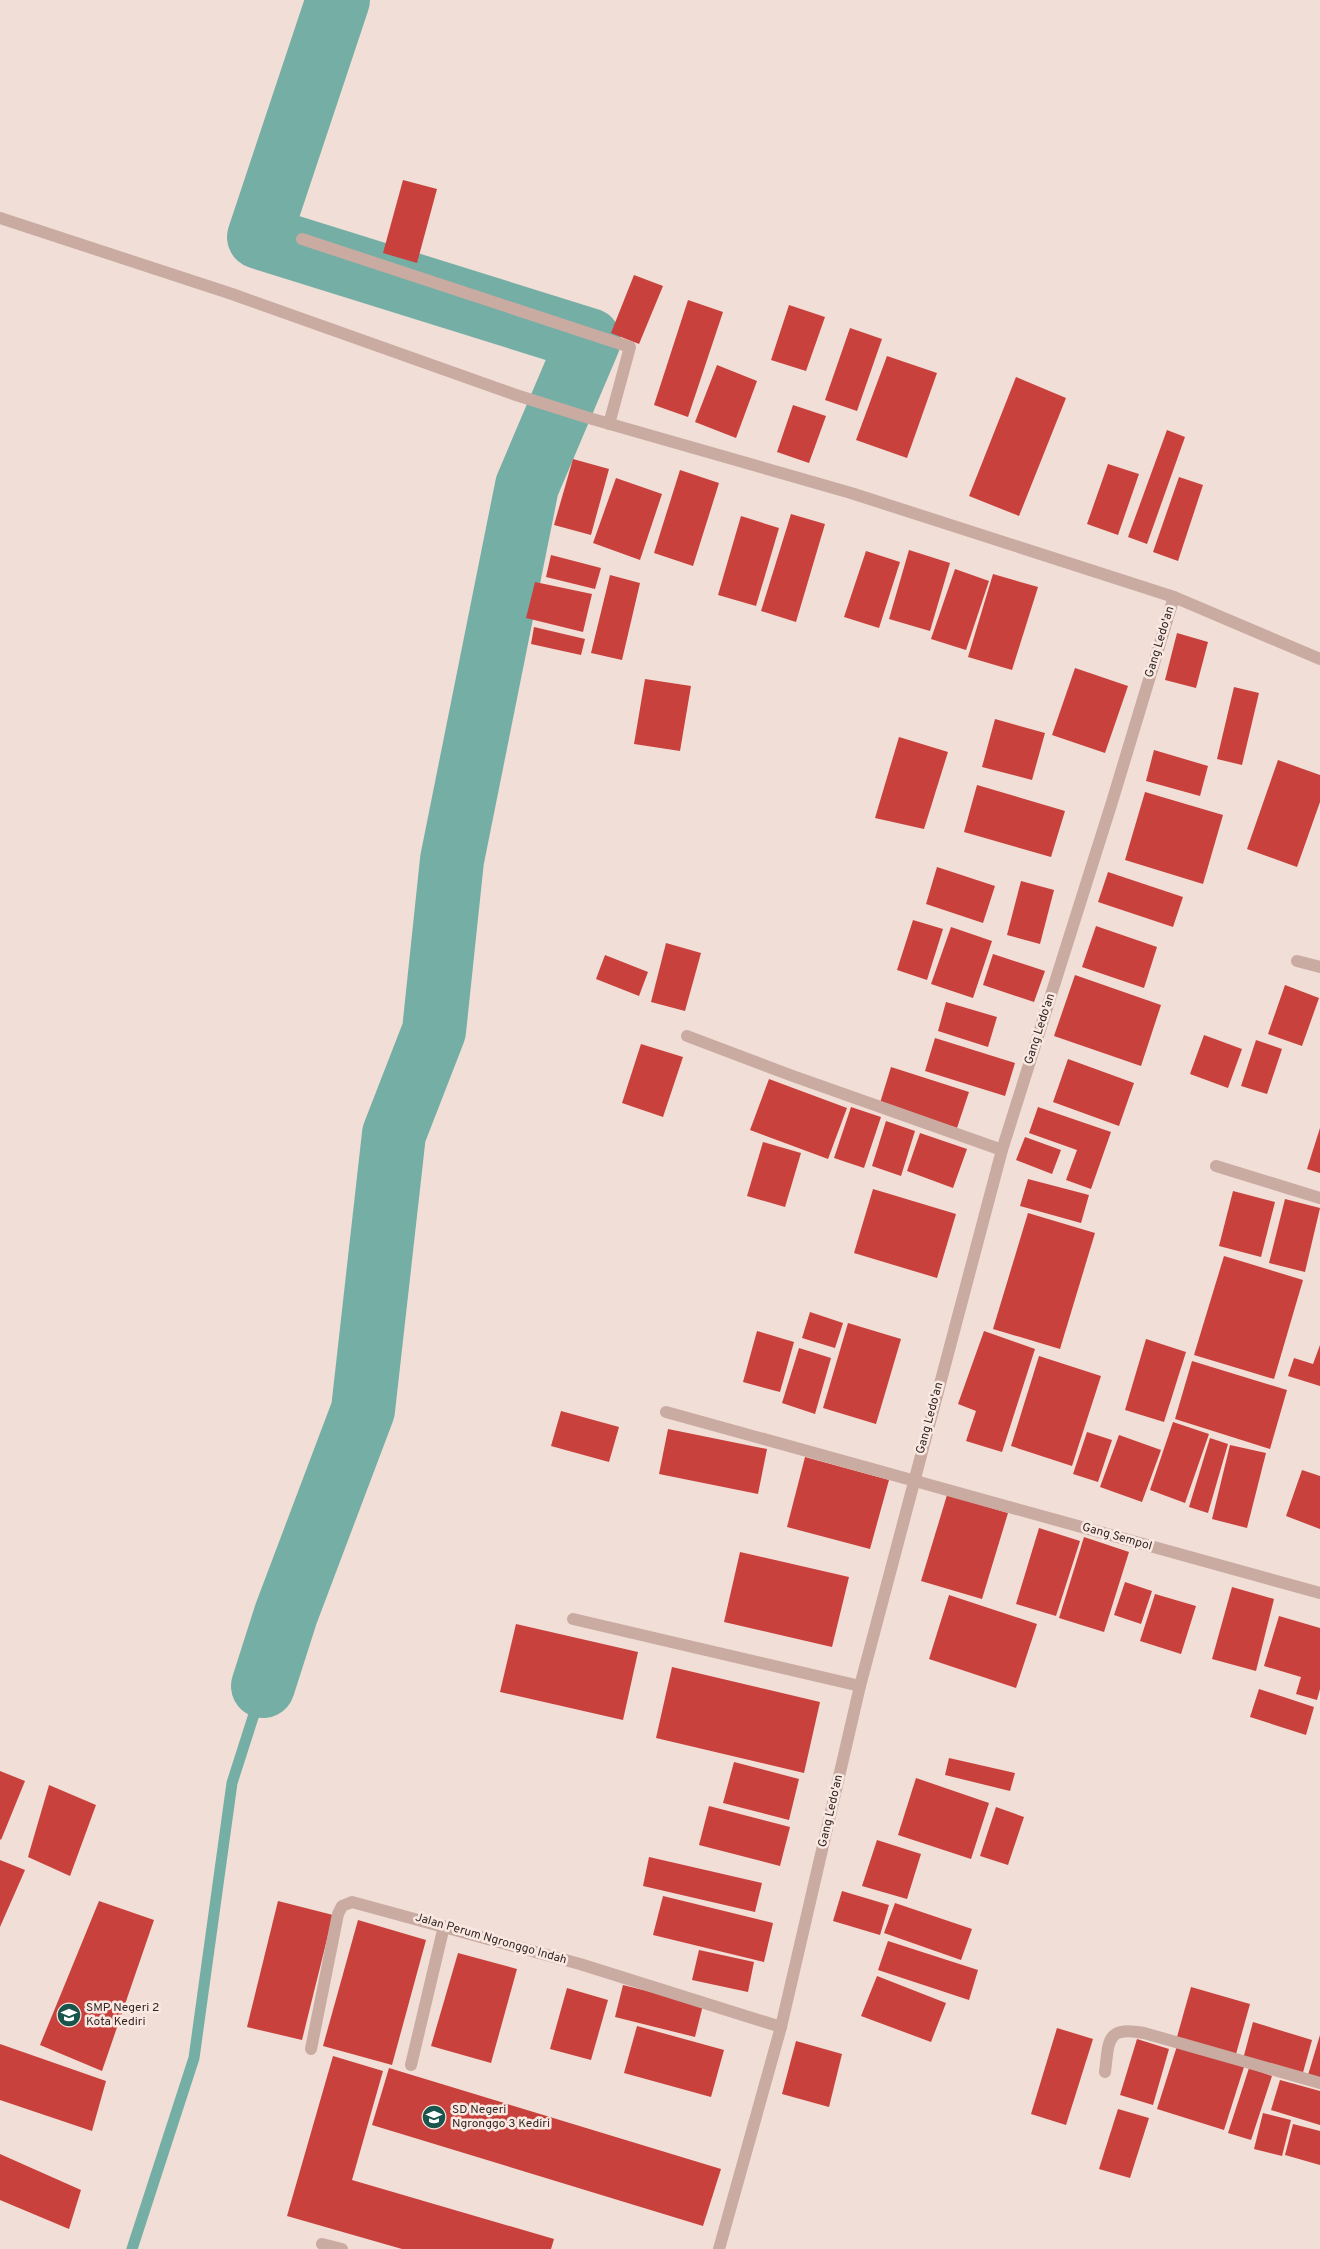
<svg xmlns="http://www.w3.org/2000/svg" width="1320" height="2249" viewBox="0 0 1320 2249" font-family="Overpass,sans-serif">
<rect width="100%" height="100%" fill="#f1ded6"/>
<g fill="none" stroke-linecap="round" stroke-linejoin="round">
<path stroke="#74aea5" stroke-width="11" d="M132 2249 194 2058 232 1783 263 1686"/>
<path stroke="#74aea5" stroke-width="64" d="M263 1686 286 1614 363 1410 394 1134 434 1031 452 860 527 486 589 340 259 237 338 0"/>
</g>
<g fill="#c9413c">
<path d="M403 180 437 189 417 263 383 253Z"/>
<path d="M634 275 663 286 639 344 611 333Z"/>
<path d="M688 300 723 312 688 417 654 405Z"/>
<path d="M789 305 825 317 806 371 771 360Z"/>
<path d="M850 328 882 339 857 411 825 400Z"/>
<path d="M887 356 937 373 907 458 856 440Z"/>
<path d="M717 365 757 381 736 438 695 422Z"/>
<path d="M1016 377 1066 398 1019 516 969 496Z"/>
<path d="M793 405 826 416 809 463 777 452Z"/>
<path d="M1167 430 1185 437 1147 544 1128 537Z"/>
<path d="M573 459 609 469 591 535 554 525Z"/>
<path d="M1108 464 1139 474 1118 535 1087 524Z"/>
<path d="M680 470 719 483 693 566 654 553Z"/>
<path d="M1179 477 1203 485 1178 561 1153 552Z"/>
<path d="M616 478 662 494 640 560 593 543Z"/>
<path d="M791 514 825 524 796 622 761 611Z"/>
<path d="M741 516 779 528 756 606 718 595Z"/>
<path d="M909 550 950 563 930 631 889 619Z"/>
<path d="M866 551 900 562 879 628 844 617Z"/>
<path d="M551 555 601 568 595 589 546 577Z"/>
<path d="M955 569 989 581 966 650 931 639Z"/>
<path d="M993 574 1038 587 1012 670 968 657Z"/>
<path d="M610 575 640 583 622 660 591 653Z"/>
<path d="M535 582 592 594 583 632 526 618Z"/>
<path d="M534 627 585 639 581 655 531 644Z"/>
<path d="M1177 633 1208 642 1196 688 1165 680Z"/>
<path d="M1075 668 1128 686 1105 753 1052 735Z"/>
<path d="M645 679 691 686 680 751 634 744Z"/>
<path d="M1234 687 1259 693 1242 765 1217 759Z"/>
<path d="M995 719 1045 733 1032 780 982 767Z"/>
<path d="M899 737 948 752 924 829 875 818Z"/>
<path d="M1154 750 1208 766 1200 796 1146 781Z"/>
<path d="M1278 760 1320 775V802L1297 867 1247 849Z"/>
<path d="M977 785 1065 811 1051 857 964 832Z"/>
<path d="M1145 792 1223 815 1203 884 1125 860Z"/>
<path d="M937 867 995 886 983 923 926 904Z"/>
<path d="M1108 872 1183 897 1173 927 1098 902Z"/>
<path d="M1021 881 1054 890 1040 944 1007 935Z"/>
<path d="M913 920 943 929 927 980 897 970Z"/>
<path d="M1096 926 1157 947 1144 988 1082 967Z"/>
<path d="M951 927 992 941 973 998 931 984Z"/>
<path d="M666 943 701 953 685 1011 651 1002Z"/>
<path d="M993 954 1045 971 1034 1002 983 985Z"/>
<path d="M605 955 648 972 639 996 596 979Z"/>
<path d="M1075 975 1161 1005 1141 1066 1054 1036Z"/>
<path d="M1285 985 1319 998 1302 1046 1268 1034Z"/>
<path d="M946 1002 997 1017 988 1047 938 1031Z"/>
<path d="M1204 1035 1242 1049 1228 1088 1190 1074Z"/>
<path d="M935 1038 1015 1063 1005 1096 925 1071Z"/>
<path d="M1256 1040 1282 1049 1267 1094 1241 1086Z"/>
<path d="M641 1044 683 1057 663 1117 622 1103Z"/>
<path d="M1068 1059 1134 1083 1119 1126 1053 1102Z"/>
<path d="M891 1067 969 1092 957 1128 880 1103Z"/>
<path d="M769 1079 847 1108 828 1159 750 1130Z"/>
<path d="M851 1107 881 1117 864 1168 834 1158Z"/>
<path d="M1038 1107 1111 1132 1091 1189 1066 1180 1077 1150 1029 1133Z"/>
<path d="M886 1121 915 1131 901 1176 872 1166Z"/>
<path d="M1320 1128V1173L1307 1169Z"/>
<path d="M920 1133 967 1149 953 1188 907 1171Z"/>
<path d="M1025 1137 1061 1150 1052 1174 1016 1160Z"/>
<path d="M763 1142 801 1153 785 1207 747 1196Z"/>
<path d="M1028 1179 1089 1195 1081 1223 1020 1206Z"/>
<path d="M873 1189 956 1214 937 1278 854 1253Z"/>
<path d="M1233 1191 1275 1202 1261 1257 1219 1246Z"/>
<path d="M1285 1199 1320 1208 1305 1272 1269 1263Z"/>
<path d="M1028 1213 1095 1233 1060 1349 993 1329Z"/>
<path d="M1224 1256 1303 1280 1274 1379 1194 1355Z"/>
<path d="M810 1312 843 1323 835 1348 802 1338Z"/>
<path d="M848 1323 901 1339 876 1424 823 1408Z"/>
<path d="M757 1331 794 1342 780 1392 743 1382Z"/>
<path d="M984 1331 1035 1349 1002 1452 966 1441 976 1411 958 1404Z"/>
<path d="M1146 1339 1186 1352 1164 1422 1125 1410Z"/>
<path d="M1320 1345V1386L1288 1376 1294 1358 1313 1364Z"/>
<path d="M799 1348 831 1358 815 1414 782 1403Z"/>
<path d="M1039 1356 1101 1376 1072 1466 1011 1446Z"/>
<path d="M1192 1361 1287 1390 1270 1449 1175 1419Z"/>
<path d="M561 1411 619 1427 609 1462 551 1446Z"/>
<path d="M1173 1422 1209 1434 1185 1503 1150 1490Z"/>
<path d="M668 1429 767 1449 758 1494 659 1474Z"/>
<path d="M1087 1432 1112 1440 1098 1482 1073 1474Z"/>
<path d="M1119 1435 1161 1450 1142 1502 1100 1487Z"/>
<path d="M1210 1438 1228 1444 1208 1513 1189 1507Z"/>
<path d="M1230 1445 1266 1453 1247 1528 1212 1519Z"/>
<path d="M805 1457 889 1480 870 1549 787 1527Z"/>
<path d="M1302 1470 1320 1476V1529L1286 1516Z"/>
<path d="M947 1495 1008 1513 982 1599 921 1581Z"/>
<path d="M1039 1528 1080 1541 1056 1616 1016 1604Z"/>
<path d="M1084 1537 1129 1552 1104 1632 1059 1618Z"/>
<path d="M740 1552 849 1577 832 1647 724 1622Z"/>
<path d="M1125 1582 1152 1591 1141 1624 1114 1615Z"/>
<path d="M1232 1587 1274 1599 1256 1671 1212 1659Z"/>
<path d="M1155 1594 1196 1606 1181 1654 1140 1641Z"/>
<path d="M949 1595 1037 1624 1016 1688 929 1659Z"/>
<path d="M1279 1616 1320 1628V1689L1317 1700 1296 1694 1301 1677 1264 1666Z"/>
<path d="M516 1624 638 1652 623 1720 500 1692Z"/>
<path d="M672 1667 820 1702 804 1773 656 1738Z"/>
<path d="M1259 1689 1314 1707 1306 1735 1250 1717Z"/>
<path d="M949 1758 1015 1773 1010 1791 945 1775Z"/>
<path d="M734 1762 799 1779 789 1820 723 1803Z"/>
<path d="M0 1771 25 1781 1 1840 0 1839Z"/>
<path d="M916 1778 989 1803 971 1859 898 1835Z"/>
<path d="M49 1785 96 1805 70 1876 28 1857Z"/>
<path d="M709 1806 790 1827 780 1866 699 1845Z"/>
<path d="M996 1807 1024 1817 1008 1865 980 1856Z"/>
<path d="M877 1840 921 1854 907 1899 862 1886Z"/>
<path d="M649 1857 762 1883 755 1912 643 1886Z"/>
<path d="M0 1860 25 1870 0 1927Z"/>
<path d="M842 1891 889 1905 880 1935 833 1921Z"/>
<path d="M663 1896 773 1923 764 1962 653 1935Z"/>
<path d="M99 1901 154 1920 102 2071 40 2045Z"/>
<path d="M278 1901 333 1915 302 2040 247 2027Z"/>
<path d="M895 1903 972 1929 961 1960 884 1933Z"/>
<path d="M358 1920 426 1940 392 2065 323 2046Z"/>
<path d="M888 1941 978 1970 969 2000 878 1970Z"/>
<path d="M699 1950 754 1962 748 1992 692 1980Z"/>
<path d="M458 1953 517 1969 491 2063 431 2046Z"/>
<path d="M877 1976 946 2003 931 2042 861 2016Z"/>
<path d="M623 1985 703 2005 695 2037 615 2017Z"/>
<path d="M1191 1987 1250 2004 1236 2054 1177 2037Z"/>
<path d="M567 1988 608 2000 591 2060 550 2049Z"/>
<path d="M1253 2022 1312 2040 1302 2076 1243 2059Z"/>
<path d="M637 2026 724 2050 711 2097 624 2073Z"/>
<path d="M1057 2028 1093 2039 1066 2125 1031 2114Z"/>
<path d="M1320 2035V2079L1308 2075Z"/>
<path d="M1137 2039 1169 2049 1153 2105 1120 2095Z"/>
<path d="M796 2041 842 2054 829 2107 782 2094Z"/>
<path d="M0 2044 106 2081 92 2131 0 2100Z"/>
<path d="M1177 2046 1244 2067 1224 2130 1157 2109Z"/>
<path d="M333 2056 383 2071 352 2180 554 2239 551 2249H402L287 2216Z"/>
<path d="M389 2068 721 2169 703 2226 372 2125Z"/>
<path d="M1249 2068 1272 2076 1251 2140 1228 2133Z"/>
<path d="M1280 2080 1320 2091V2125L1271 2110Z"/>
<path d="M1118 2109 1149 2118 1130 2178 1099 2169Z"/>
<path d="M1263 2113 1291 2120 1282 2156 1254 2149Z"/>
<path d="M1293 2124 1320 2131V2165L1285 2155Z"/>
<path d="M0 2154 81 2190 69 2229 0 2200Z"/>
</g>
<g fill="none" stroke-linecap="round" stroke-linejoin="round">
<g stroke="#c9aba2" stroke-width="12">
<path d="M0 218 232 294 516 395 589 418 851 493 1174 597 1320 659"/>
<path d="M302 239 630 347 609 424"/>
<path d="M1297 961 1320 967"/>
<path d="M687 1036 790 1075 1002 1150"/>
<path d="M1216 1166 1320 1198"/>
<path d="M666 1412 1320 1593"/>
<path d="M573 1619 860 1686"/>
<path d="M311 2049 338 1914 342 1906 352 1902 580 1964 781 2027"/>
<path d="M411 2065 444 1926"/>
<path d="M1105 2072C1109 2040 1106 2026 1144 2033L1320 2083"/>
<path d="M322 2244 342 2249"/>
<path d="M719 2249 781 2027 860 1686 1002 1150 1112 802 1174 597"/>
</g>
</g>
<defs>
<g id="school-disc" transform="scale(1.25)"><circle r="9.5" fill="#1a554c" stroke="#f9e9e2"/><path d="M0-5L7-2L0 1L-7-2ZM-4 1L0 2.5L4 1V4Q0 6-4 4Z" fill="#fff"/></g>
</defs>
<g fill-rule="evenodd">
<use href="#school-disc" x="69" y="2015"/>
<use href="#school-disc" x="434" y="2117"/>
</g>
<g text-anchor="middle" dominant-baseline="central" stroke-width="5" stroke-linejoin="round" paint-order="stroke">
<g font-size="12" fill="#332624" stroke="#f9e9e2">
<text transform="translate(1160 642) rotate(-73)">Gang Ledo'an</text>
<text transform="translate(1040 1029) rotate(-72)">Gang Ledo'an</text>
<text transform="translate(930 1418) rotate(-75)">Gang Ledo'an</text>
<text transform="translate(1117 1537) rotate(16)">Gang Sempol</text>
<text transform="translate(831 1811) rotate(-77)">Gang Ledo'an</text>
<text transform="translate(491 1939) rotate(16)">Jalan Perum Ngronggo Indah</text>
</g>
<g font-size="12" fill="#332624" stroke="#f9e9e2" text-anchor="start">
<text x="86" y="2008">SMP Negeri 2<tspan x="86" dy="14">Kota Kediri</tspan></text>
<text x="452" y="2110">SD Negeri<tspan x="452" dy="14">Ngronggo 3 Kediri</tspan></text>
</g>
</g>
</svg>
